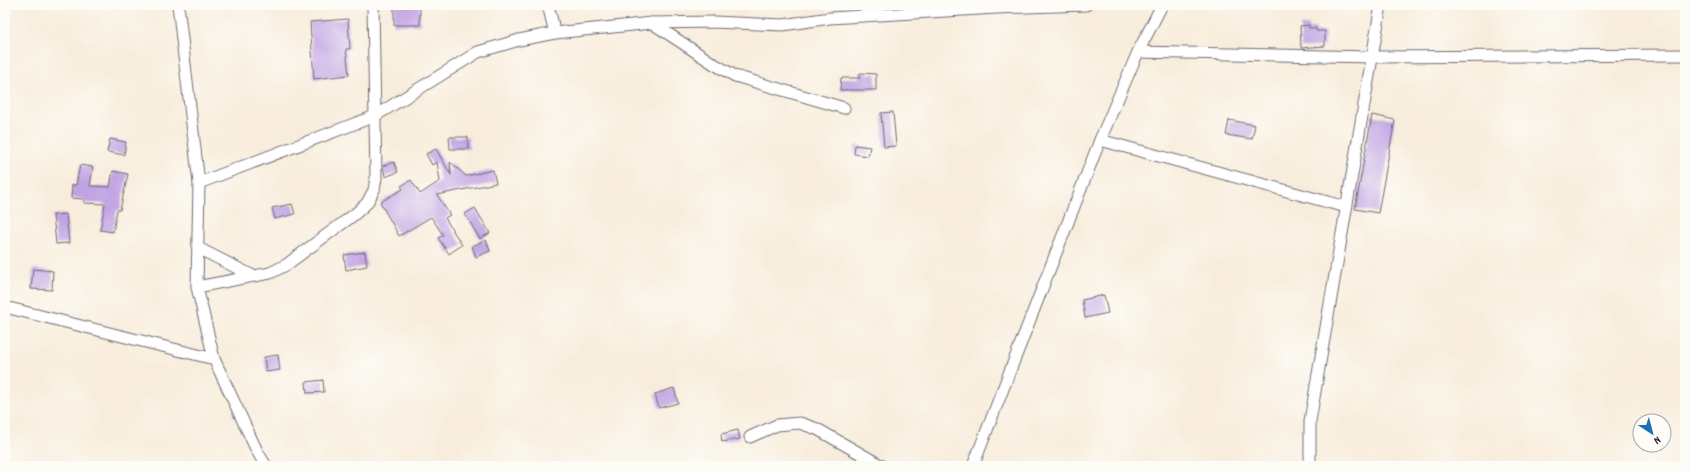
<svg xmlns="http://www.w3.org/2000/svg" width="1690" height="471" viewBox="0 0 1690 471" font-family="Dekko,sans-serif">
<rect width="100%" height="100%" fill="#fdfcf7"/>
<filter id="ink" filterUnits="userSpaceOnUse"><feTurbulence type="fractalNoise" baseFrequency=".025" numOctaves="2"/><feDisplacementMap in="SourceGraphic" scale="8" xChannelSelector="R" yChannelSelector="G"/><feConvolveMatrix kernelMatrix="1 2 1 2 8 2 1 2 1" color-interpolation-filters="sRGB"/></filter>
<filter id="wash" filterUnits="userSpaceOnUse"><feTurbulence type="fractalNoise" baseFrequency=".012" numOctaves="4" result="noise"/><feDisplacementMap in="SourceGraphic" scale="16" xChannelSelector="R" yChannelSelector="G"/><feGaussianBlur stdDeviation="0.9" result="paint"/><feColorMatrix in="noise" values="0 0 0 0 0 0 0 0 0 0 0 0 0 0 0 0 0 1.4 0 .05"/><feComposite in="paint" operator="in"/></filter>
<g filter="url(#wash)">
<rect width="100%" height="100%" fill="#f8eddc"/>
<g id="blocks">
<g fill="#c1a3e3">
<rect x="394" y="5" width="26" height="20"/>
<path d="M348 19 350 49H346L349 75 314 79 310 22Z"/>
<path d="M1309 25V28H1316V31H1325V46L1301 48 1300 26Z"/>
<path d="M860 73 876 74V90H840L841 78H860Z"/>
<path d="M893 112 896 146 884 147 881 113Z"/>
<path d="M1372 115 1395 120 1378 213 1355 209Z"/>
<path d="M1229 120 1255 125 1252 139 1226 135Z"/>
<path d="M449 137H468L469 149H450Z"/>
<path d="M110 139 126 142 124 155 107 152Z"/>
<path d="M855 145 870 147 868 156 854 154Z"/>
<path d="M436 149 451 175 450 162 466 176 493 170 496 183 437 195 450 215 445 218 462 245 449 254 438 238 443 235 431 217 399 236 380 202 403 189 401 186 411 180 420 194 440 181 437 162 432 165 426 154Z"/>
<path d="M394 162 398 172 385 177 383 166Z"/>
<path d="M80 165 93 167 90 186 110 187 113 171 128 174 120 210H117L113 232 100 230 105 204 84 203V199L71 198 72 185H76Z"/>
<path d="M292 204 295 214 275 219 272 208Z"/>
<path d="M475 208 490 233 480 239 465 214Z"/>
<path d="M66 214 69 243 56 244 53 215Z"/>
<path d="M486 240 490 251 476 257 472 246Z"/>
<path d="M365 252 367 266 346 270 344 255Z"/>
<path d="M33 269 53 271 52 290 31 289Z"/>
<path d="M1104 295 1108 313 1085 318 1082 300Z"/>
<path d="M278 355 280 370 266 372 264 357Z"/>
<path d="M323 380 324 392 307 393 306 382Z"/>
<path d="M674 388 678 403 659 408 655 394Z"/>
<path d="M738 430 740 439 722 442 721 434Z"/>
</g>
</g>
</g>
<g filter="url(#ink)">
<use href="#blocks" fill-opacity="0" stroke="#6d6973" stroke-width="1"/>
<g fill="none" stroke-linecap="round" stroke-linejoin="round">
<g stroke="#6d6973" stroke-width="13">
<g id="minor">
<path d="M178 5 199 183 197 287 214 359 257 451 266 466"/>
<path d="M548 5 555 33"/>
<path d="M652 23 714 64 735 76 844 108"/>
<path d="M1138 52 1373 57 1685 55"/>
<path d="M1100 140 1346 207"/>
<path d="M199 183 375 116 478 52 519 40 555 33 652 23 714 22 783 25 830 18 996 8 1086 5"/>
<path d="M198 248 253 276"/>
<path d="M197 287 270 273 286 265 355 214 367 203 374 190 376 178 373 5"/>
<path d="M5 307 214 359"/>
<path d="M750 437 777 425 800 423 817 429 882 466"/>
<path d="M973 466 1100 140 1138 52 1162 5"/>
<path d="M1310 466V421L1381 5"/>
</g>
</g>
<use href="#minor" stroke="#fff" stroke-width="11"/>
</g>
</g>
<rect width="1690" height="471" fill="none" stroke="#fdfcf7" stroke-width="20"/>
<g transform="translate(1652 433) rotate(144)"><circle r="19" fill="#fdfcf7" stroke="#a5a5ac"/>
<path d="M0-3L7 15L0 10L-7 15Z" fill="#1f6fb2"/>
<text y="-6" font-size="11" font-weight="bold" text-anchor="middle" fill="#22223b">N</text>
</g>
</svg>
